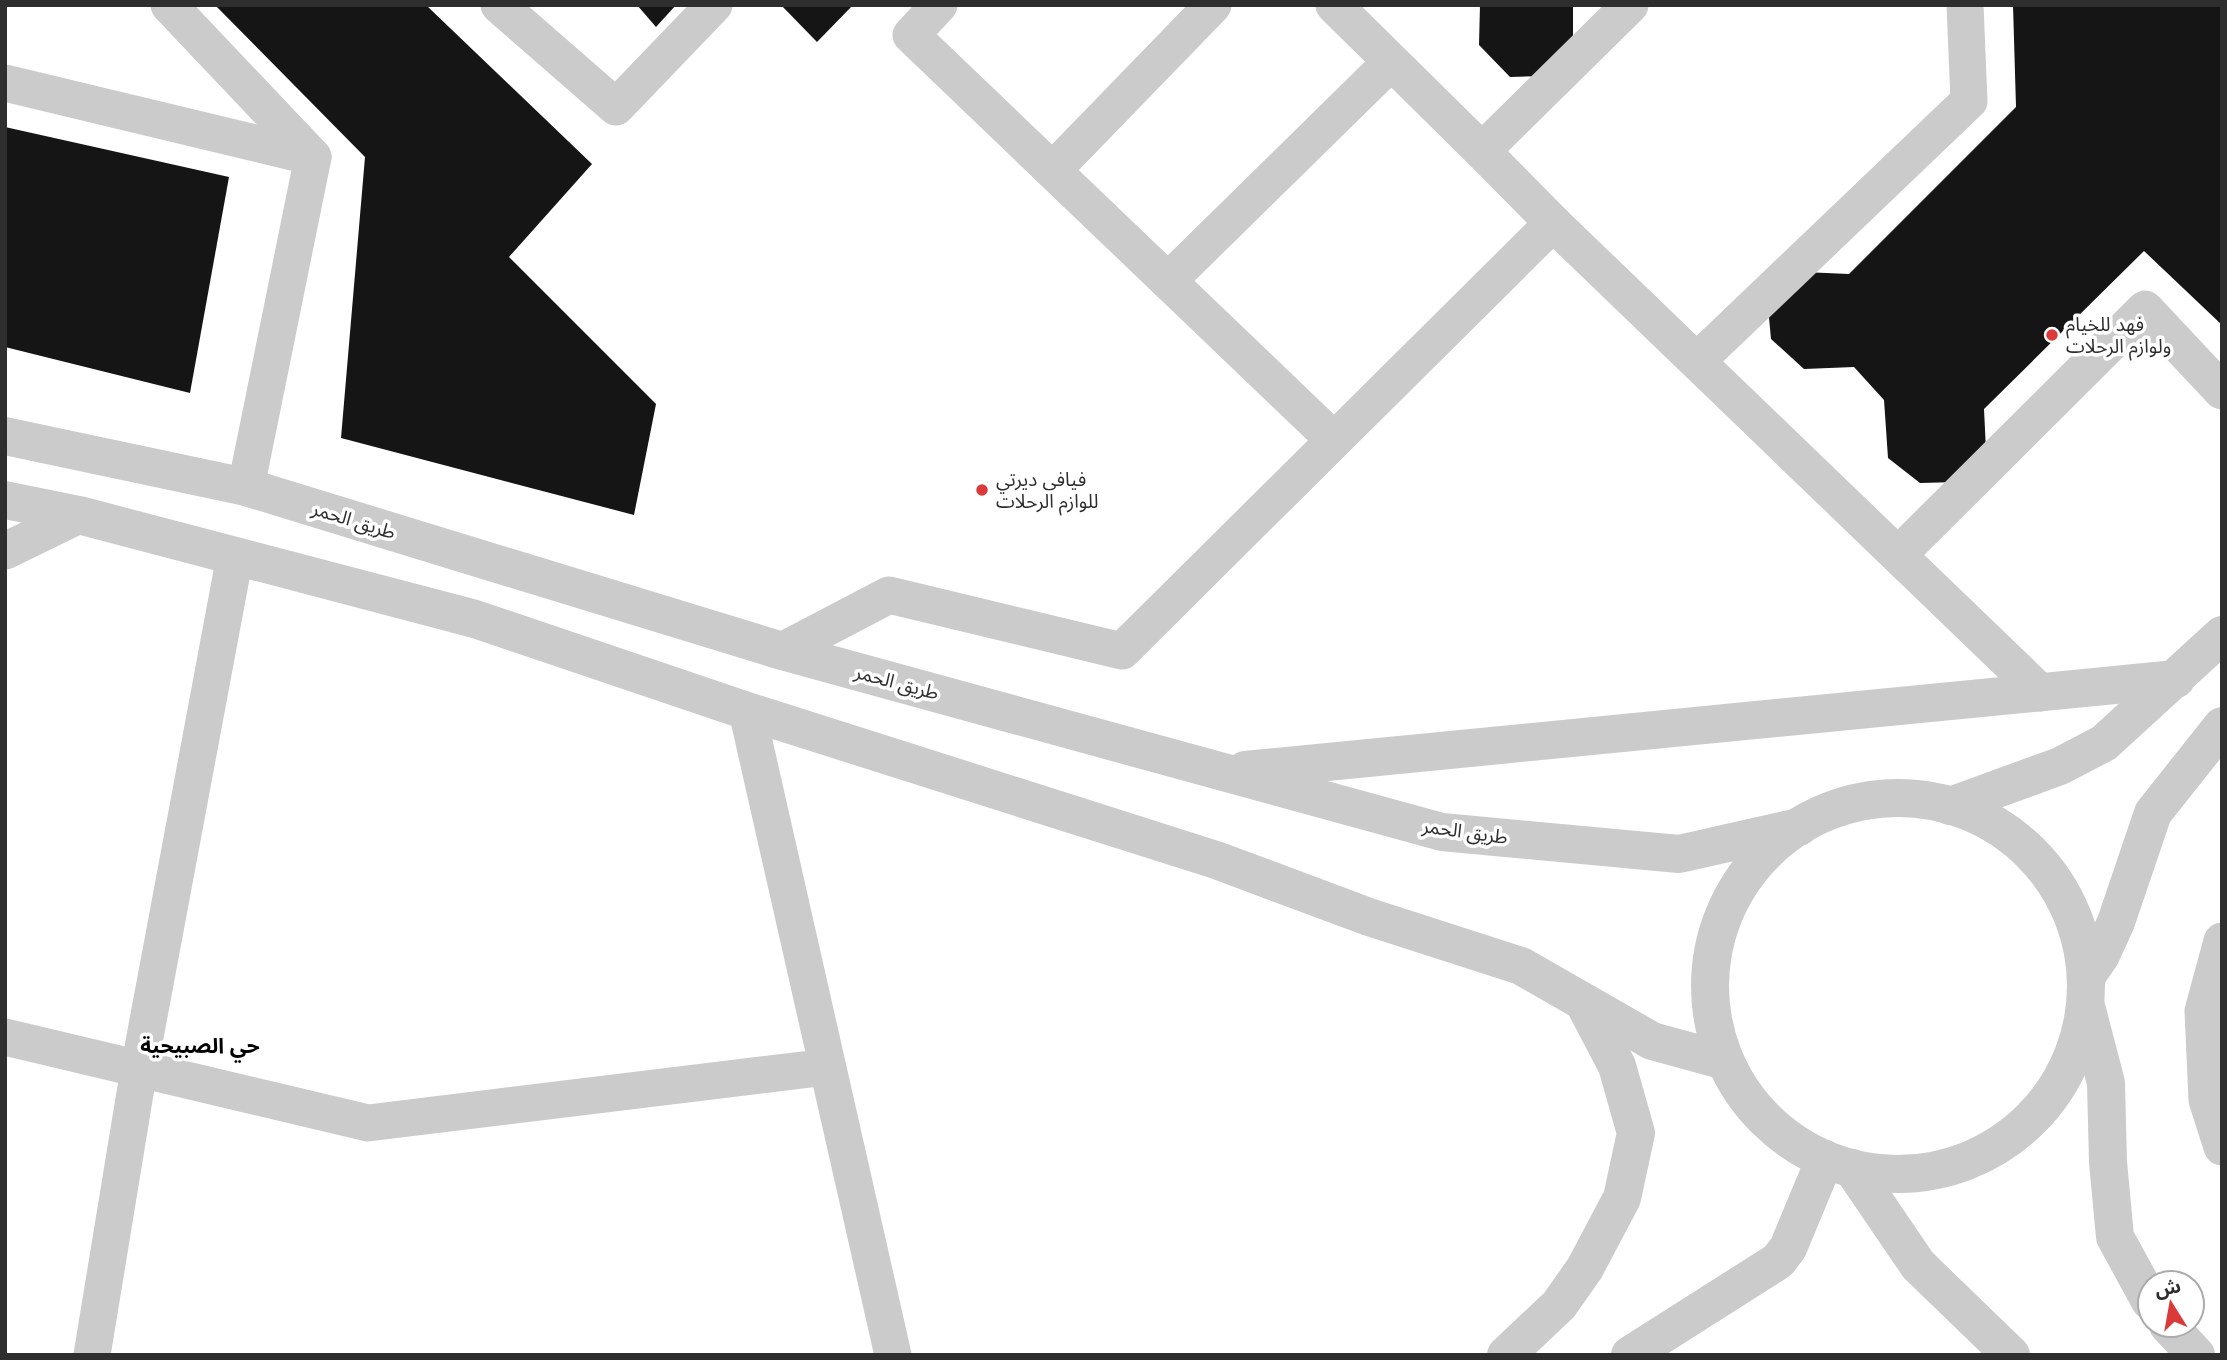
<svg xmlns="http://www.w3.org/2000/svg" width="2227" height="1360" viewBox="0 0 2227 1360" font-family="Quicksand,'Noto Sans Arabic',sans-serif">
<rect width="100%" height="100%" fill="#fff"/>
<g fill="#151515">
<path d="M215 5H426L592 164 509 257 656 404 634 515 341 438 365 157Z"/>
<path d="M637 5H676L656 27Z"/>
<path d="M781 5H853L817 42Z"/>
<path d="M1480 5H1573V47L1546 76 1510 77 1479 45Z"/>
<path d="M2013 5H2222V325L2144 251 1984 409 1986 450 1958 482 1920 483 1888 458 1884 400 1854 367 1804 369 1771 339 1768 307 1803 272 1849 274 2016 107Z"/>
<path d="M5 127 229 177 190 393 5 347Z"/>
</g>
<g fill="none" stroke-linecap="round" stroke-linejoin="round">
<g stroke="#cbcbcb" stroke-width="37">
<path d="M169 5 313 157"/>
<path d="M499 5 616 107 714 5"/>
<path d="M939 5 911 35 1334 440"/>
<path d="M1334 5 1482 151"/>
<path d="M5 83 313 157 246 487"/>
<path d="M1053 170 1213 5"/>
<path d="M1553 223 1482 151 1630 5"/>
<path d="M1168 281 1391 62"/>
<path d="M1697 361 1969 101 1965 5"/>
<path d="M5 551 79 515"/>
<path d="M1898 555 2145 309 2222 391"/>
<path d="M782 651 889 595 1122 651 1553 223 2041 693"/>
<path d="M747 711 893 1355"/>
<path d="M2222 941 2203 1011 2207 1100 2222 1147"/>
<path d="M5 1037 368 1123 827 1067"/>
<path d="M92 1355 139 1069 235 556"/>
</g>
<g stroke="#cbcbcb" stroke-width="38">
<path d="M5 436 246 487 782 651 1442 832 1679 854 1799 827"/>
<path d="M5 500 79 515 475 619 747 711 1216 860 1369 917 1521 966 1652 1041 1725 1061"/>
<path d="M1245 770 2176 679"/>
<circle cx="1898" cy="986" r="188"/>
<path d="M1950 806 2060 766 2104 743 2222 635"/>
<path d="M2086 977 2101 955 2116 922 2153 813 2222 726"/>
<path d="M2087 1010 2106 1083 2108 1162 2115 1237 2150 1301"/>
<path d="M1852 1168 1918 1265 2011 1355"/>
<path d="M2168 1325 2196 1355"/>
<path d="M1506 1355 1559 1305 1585 1268 1622 1198 1636 1133 1617 1066 1585 1005"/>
<path d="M1630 1355 1778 1261 1788 1248 1825 1159"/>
</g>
</g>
<g fill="#da3a3a" stroke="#fff" stroke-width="2.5">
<circle cx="2052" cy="335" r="7"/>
<circle cx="982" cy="490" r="7"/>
</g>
<g text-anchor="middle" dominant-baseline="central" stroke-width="7" stroke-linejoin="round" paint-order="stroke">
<g font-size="19" fill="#2e2e2e" stroke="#fff" text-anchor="start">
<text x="2066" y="324">فهد للخيام<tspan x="2066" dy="22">ولوازم الرحلات</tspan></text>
<text x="996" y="479">فيافي ديرتي<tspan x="996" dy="22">للوازم الرحلات</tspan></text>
</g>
<g font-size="19" fill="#2e2e2e" stroke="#fff">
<text transform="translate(354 520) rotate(17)">طريق الحمر</text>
<text transform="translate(897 682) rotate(15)">طريق الحمر</text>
<text transform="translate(1465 831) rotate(8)">طريق الحمر</text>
</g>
<g font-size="21" font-weight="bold" fill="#000" stroke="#fff">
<text x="200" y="1045">حي الصبيحية</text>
</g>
</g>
<rect width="2227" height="1360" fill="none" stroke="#2e2e2e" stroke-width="14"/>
<g transform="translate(2171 1304) rotate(349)"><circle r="33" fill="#ffffff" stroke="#ababab" stroke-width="2"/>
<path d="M0-5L12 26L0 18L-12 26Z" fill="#da3a3a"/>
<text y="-10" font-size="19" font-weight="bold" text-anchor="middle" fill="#2e2e2e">ش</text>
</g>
</svg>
